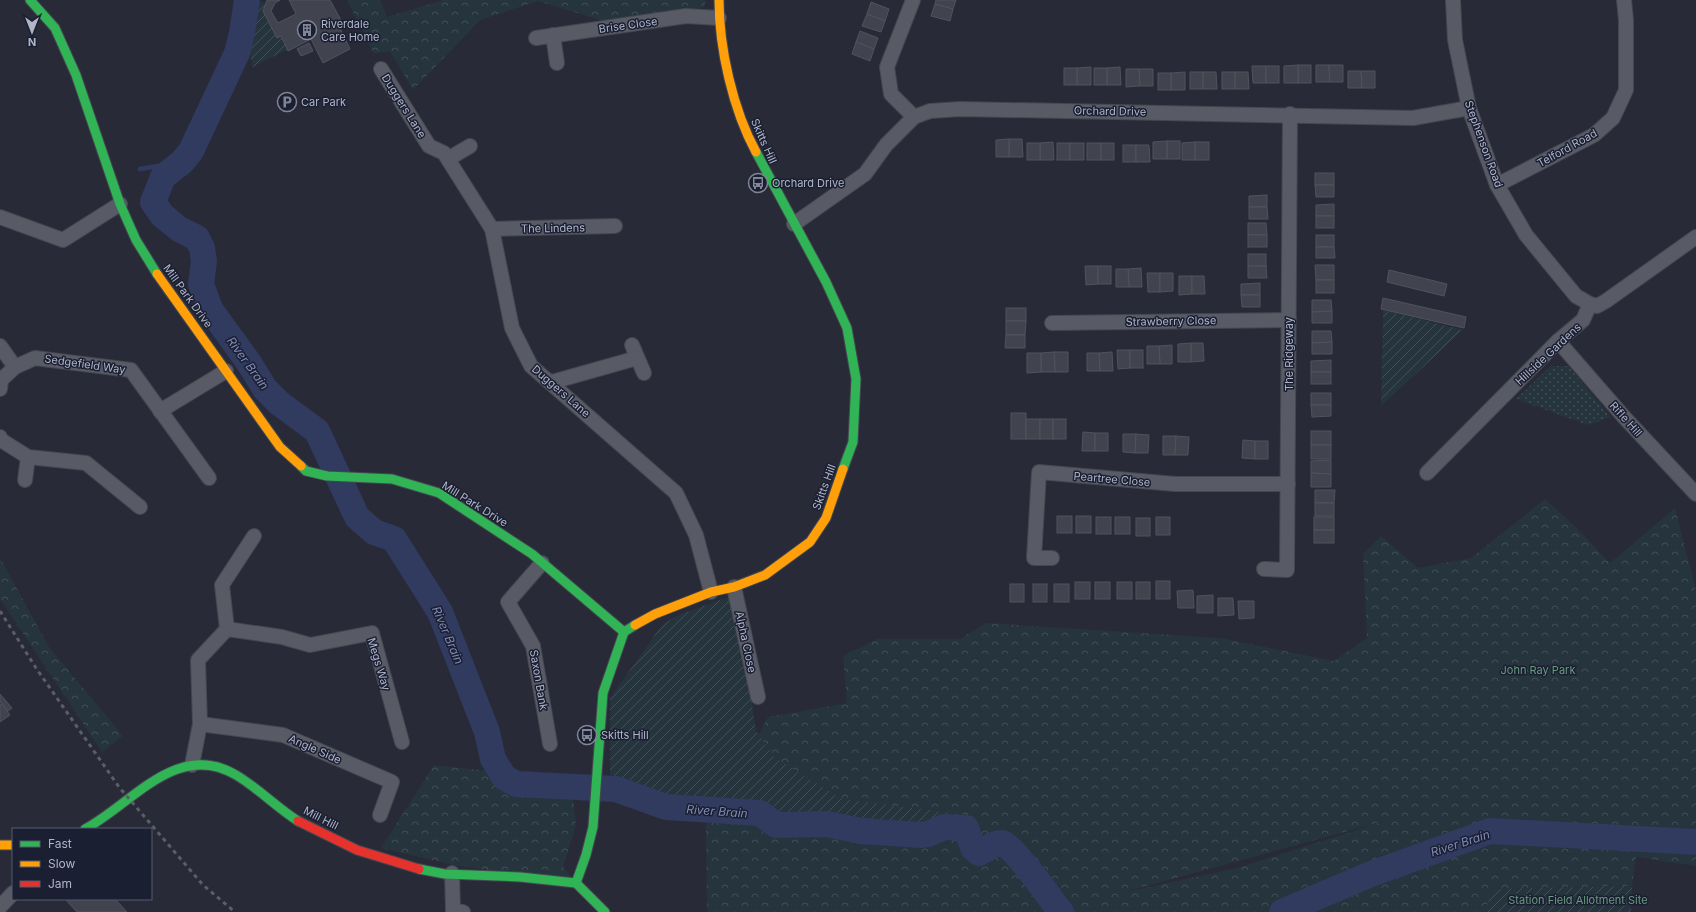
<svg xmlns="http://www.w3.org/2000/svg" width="1696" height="912" viewBox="0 0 1696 912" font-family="Inter,sans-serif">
<defs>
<pattern id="grass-dots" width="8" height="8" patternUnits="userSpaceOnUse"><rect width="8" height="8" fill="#25343d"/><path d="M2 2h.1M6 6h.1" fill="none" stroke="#424f58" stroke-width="1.8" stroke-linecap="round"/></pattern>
<pattern id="forest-crowns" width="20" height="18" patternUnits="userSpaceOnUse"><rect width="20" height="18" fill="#25343d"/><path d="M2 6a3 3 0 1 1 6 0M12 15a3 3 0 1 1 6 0" fill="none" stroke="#424f58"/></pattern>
<pattern id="garden-furrows" width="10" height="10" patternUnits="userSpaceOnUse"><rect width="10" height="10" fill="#25343d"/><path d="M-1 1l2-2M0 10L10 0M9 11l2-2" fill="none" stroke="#424f58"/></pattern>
</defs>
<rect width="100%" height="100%" fill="#282b37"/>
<path fill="url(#grass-dots)" d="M1551 366H1568L1611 417 1588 425 1516 399Z"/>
<g fill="url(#forest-crowns)" fill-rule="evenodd">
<path d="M347 0H380L387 17 443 0H706L704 7 610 23 538 1 480 20 413 90 390 51 374 54Z"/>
<path d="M1545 499 1575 526 1610 563 1675 508 1696 591V866L1636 857 1632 886 1491 889 1486 912H707L705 764 735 777 768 717 847 703 843 656 877 639H960L986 623 1220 638 1334 661 1367 638 1363 554 1381 536 1418 568 1471 558ZM1385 821 1237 868 1126 892 1128 891Z"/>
<path d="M0 558 49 647 123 736 102 752 0 599Z"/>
<path d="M434 765 499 772 520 794 573 797 576 825 563 867 576 883 453 865 381 848Z"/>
</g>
<g fill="url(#garden-furrows)">
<path d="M256 1 266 4 263 11 277 38 281 36 288 51H284L253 67C247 46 247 21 256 1Z"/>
<path d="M1383 310 1463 330 1381 406 1383 319Z"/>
<path d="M731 596 742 640 756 731 775 758 842 799 974 816 923 827 828 814 789 818 763 805 691 802 610 779V698L661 626 676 616Z"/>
<path d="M1632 886 1631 912H1486L1491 889Z"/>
</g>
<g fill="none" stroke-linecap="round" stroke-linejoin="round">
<path stroke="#313a5f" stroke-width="4.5" d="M140 169 169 164 191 151"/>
<g stroke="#313a5f" stroke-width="26">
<path d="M247 0 242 33 237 53 191 151 182 162 163 177 153 202 162 215 179 229 197 238 202 248 204 261 201 284 210 309 249 363 265 389 279 403 317 431 357 517 374 532 394 539 440 612 487 732 493 759 504 777 516 784 616 789 666 807 760 813 776 825 827 824 861 831 920 835 928 834 944 827 966 828 973 848 979 853C986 850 995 842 1002 843 1013 845 1052 901 1061 912"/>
<path d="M1282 912 1371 874 1490 831 1696 842"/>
</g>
</g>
<g fill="#41434e" stroke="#50525f">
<path d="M267 0H280L275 3 271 11 278 23 296 14 289 0H330L342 22 338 24 350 49 323 63 311 39 288 51 281 36 277 38 263 11Z"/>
<path d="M936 0H956L953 9 935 4Z"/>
<path d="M871 2 889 9 885 21 867 14Z"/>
<path d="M935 4 953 9 950 21 931 16Z"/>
<path d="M867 14 885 21 881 32 862 26Z"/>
<path d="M860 31 878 38 874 49 856 42Z"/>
<path d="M856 42 874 49 870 61 852 54Z"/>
<path d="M309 43 313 51 301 56 297 49Z"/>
<rect x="1298" y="65" width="13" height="18"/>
<path d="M1298 65V83H1284V66Z"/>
<path d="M1316 65H1329L1330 82H1316Z"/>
<path d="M1329 65H1343V82H1330Z"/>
<path d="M1252 66H1266V83H1253Z"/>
<rect x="1266" y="66" width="13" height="17"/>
<path d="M1091 67V85H1077V68Z"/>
<path d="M1120 67 1121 85H1107V68Z"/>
<rect x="1064" y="68" width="13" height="17"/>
<rect x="1094" y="68" width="13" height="17"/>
<path d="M1126 69H1139L1140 86 1126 87Z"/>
<path d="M1139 69H1153V86H1140Z"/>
<path d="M1348 71H1361L1362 88H1348Z"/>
<path d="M1361 71H1375V88H1362Z"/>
<path d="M1185 72V90H1171V73Z"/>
<rect x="1190" y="72" width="13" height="17"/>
<path d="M1203 72H1216L1217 89H1203Z"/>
<rect x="1222" y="72" width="13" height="17"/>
<path d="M1235 72H1248L1249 89H1235Z"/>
<rect x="1158" y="73" width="13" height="17"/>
<path d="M1009 139H1022L1023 157H1009Z"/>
<path d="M1009 139V157H996V140Z"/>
<rect x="1167" y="141" width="13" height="18"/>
<path d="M1167 141V159H1153V142Z"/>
<path d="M1053 142 1054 160H1040V143Z"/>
<rect x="1195" y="142" width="14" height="18"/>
<path d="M1195 142V160H1182V143Z"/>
<rect x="1027" y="143" width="13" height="17"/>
<rect x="1057" y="143" width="13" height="17"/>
<rect x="1070" y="143" width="14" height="17"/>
<rect x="1087" y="143" width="14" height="17"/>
<rect x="1101" y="143" width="13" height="17"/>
<rect x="1123" y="145" width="13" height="17"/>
<path d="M1136 145H1149L1150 162H1136Z"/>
<rect x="1315" y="173" width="19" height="12"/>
<path d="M1315 185H1334V197H1316Z"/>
<path d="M1267 195V207H1249V196Z"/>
<path d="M1334 204V216H1316V205Z"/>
<path d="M1249 207H1267L1268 219H1249Z"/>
<rect x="1316" y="216" width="18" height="12"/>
<path d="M1248 223H1266L1267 235H1248Z"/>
<rect x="1248" y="235" width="19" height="12"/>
<rect x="1316" y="235" width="18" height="12"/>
<path d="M1316 247H1334L1335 258H1316Z"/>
<rect x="1248" y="254" width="18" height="12"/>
<path d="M1315 265H1334V280H1316Z"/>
<path d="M1085 266H1098V284L1086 285Z"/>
<rect x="1098" y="266" width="13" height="18"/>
<path d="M1248 266H1266L1267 278H1248Z"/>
<path d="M1141 268 1142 287H1129L1128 269Z"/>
<path d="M1116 269H1128L1129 287H1116Z"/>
<path d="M1389 270 1447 284 1444 296 1387 282Z"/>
<path d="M1147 273H1160V292H1148Z"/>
<path d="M1160 273H1173V291L1160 292Z"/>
<path d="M1179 276H1192V294L1179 295Z"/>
<path d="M1192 276H1204L1205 294H1192Z"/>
<rect x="1316" y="280" width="18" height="13"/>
<path d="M1260 283V295H1241V284Z"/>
<path d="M1241 295H1260V307H1242Z"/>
<path d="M1383 298 1466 317 1464 328 1381 309Z"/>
<path d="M1312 300H1331L1332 311 1312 312Z"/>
<rect x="1006" y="308" width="20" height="13"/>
<path d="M1332 311V323H1312V312Z"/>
<path d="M1006 321H1026L1025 335H1006Z"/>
<path d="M1312 331H1331L1332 342 1312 343Z"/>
<path d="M1006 335H1025V348H1005Z"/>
<path d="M1332 342V354H1312V343Z"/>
<path d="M1191 343H1203L1204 361 1191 362Z"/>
<path d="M1191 343V362H1178V344Z"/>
<path d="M1172 345V364H1160L1159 346Z"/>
<path d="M1147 346H1159L1160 364H1147Z"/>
<path d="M1117 350H1130V368L1118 369Z"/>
<rect x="1130" y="350" width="13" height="18"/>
<path d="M1054 352H1068V372H1055Z"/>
<path d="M1054 352 1055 372H1041V353Z"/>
<path d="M1112 352 1113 371H1100L1099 353Z"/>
<path d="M1027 353H1041V372L1027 373Z"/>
<path d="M1087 353H1099L1100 371H1087Z"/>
<path d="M1331 360V372H1311V361Z"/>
<rect x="1311" y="372" width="20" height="12"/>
<rect x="1311" y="393" width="20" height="12"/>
<path d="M1311 405H1331V416L1312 417Z"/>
<rect x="1011" y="413" width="15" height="26"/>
<rect x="1026" y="419" width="14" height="20"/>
<rect x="1040" y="419" width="13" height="20"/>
<rect x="1053" y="419" width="13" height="20"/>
<rect x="1311" y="431" width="20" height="14"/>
<path d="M1083 432 1095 433V451H1082Z"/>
<rect x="1095" y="433" width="13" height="18"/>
<path d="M1123 434H1136L1135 453 1123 452Z"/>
<path d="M1136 434 1149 435 1148 453H1135Z"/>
<path d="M1163 436H1176L1175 455H1163Z"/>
<path d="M1176 436 1189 437 1188 455H1175Z"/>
<path d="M1243 440 1255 441V459L1242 458Z"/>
<rect x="1255" y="441" width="13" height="18"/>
<rect x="1311" y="445" width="20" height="14"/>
<path d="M1331 460V474L1311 473V461Z"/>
<path d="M1311 473 1331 474V487H1311Z"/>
<path d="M1315 490H1335L1334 503H1315Z"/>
<rect x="1315" y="503" width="19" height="13"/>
<rect x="1057" y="516" width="15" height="17"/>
<rect x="1076" y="516" width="15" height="17"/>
<rect x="1096" y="517" width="15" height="17"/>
<rect x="1115" y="517" width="15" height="17"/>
<rect x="1156" y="517" width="14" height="18"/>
<rect x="1314" y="517" width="20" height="13"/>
<rect x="1136" y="518" width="14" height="18"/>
<rect x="1314" y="530" width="20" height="13"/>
<rect x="1156" y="581" width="14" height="18"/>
<rect x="1075" y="582" width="15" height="17"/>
<rect x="1095" y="582" width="15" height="17"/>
<rect x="1117" y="582" width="15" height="17"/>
<rect x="1136" y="582" width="14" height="17"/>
<rect x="1010" y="584" width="14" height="18"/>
<rect x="1033" y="584" width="14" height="18"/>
<rect x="1054" y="584" width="15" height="18"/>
<path d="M1193 590 1194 608H1178L1177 591Z"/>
<path d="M1213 595V613H1197V596Z"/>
<path d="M1218 598H1233L1234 615 1218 616Z"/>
<path d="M1238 601H1254V618L1239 619Z"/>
<path d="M0 694 12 708 8 711 0 702Z"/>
<path d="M2 704 10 715 0 722V705Z"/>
<path d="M65 899H115L127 912H77Z"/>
</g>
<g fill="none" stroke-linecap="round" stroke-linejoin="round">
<g stroke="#444750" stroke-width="16">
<g id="street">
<path d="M913 0 887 67 891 94 914 117"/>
<path d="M1453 0 1455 40 1469 108 1497 185 1526 235 1576 296 1590 304 1597 306 1606 301 1696 237"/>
<path d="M553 35 557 63"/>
<path d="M536 38 686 16 719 18"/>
<path d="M381 69 429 146 444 153 492 229 512 328 531 366 676 493 696 535 711 592"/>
<path d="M448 159 470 146"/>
<path d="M1497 185 1594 135 1613 118 1626 90V20L1624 0"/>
<path d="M0 217 63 240 120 204"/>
<path d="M794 224 865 174 886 145 914 117 930 111 960 109 1413 118 1469 108"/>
<path d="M492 229 615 226"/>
<path d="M1052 323 1289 320"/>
<path d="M1558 341 1624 417 1696 494"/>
<path d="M632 345 644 373"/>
<path d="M0 346 15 367"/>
<path d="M552 382 637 358"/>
<path d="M0 389 1 380 15 367 35 358 131 370 209 478"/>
<path d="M160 411 226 371"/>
<path d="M0 437 1 440 28 457 86 463 140 507"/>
<path d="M1427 473 1558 341 1583 320 1590 304"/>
<path d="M25 480 28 457"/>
<path d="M1052 558H1034L1039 472 1175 484H1288"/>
<path d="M542 563 508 602 533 646 550 744"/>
<path d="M1264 569 1287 570 1290 114"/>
<path d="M734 587 758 697"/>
<path d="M227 629 282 637 310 645 372 633 402 742"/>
<path d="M200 724 283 735 392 782 380 815"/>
<path d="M192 765 200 724 198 660 227 629 222 585 254 536"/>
<path d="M452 873 453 910 463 912"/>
<path d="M0 907 13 893"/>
</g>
</g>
<g stroke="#444750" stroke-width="11">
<g id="fast">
<path d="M30 0 55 28 76 75 120 204 136 240 157 274"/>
<path d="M756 152 826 282 847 328 856 379 853 442 843 469"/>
<path d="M301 466 306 471 327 476 392 479 439 493 532 554 624 632"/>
<path d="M85 829C132 804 177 740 236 775 258 788 276 807 298 821"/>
<path d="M419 869 445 874 520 877 576 883"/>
<path d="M576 883 586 855 593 827 603 693 624 632 635 625"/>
<path d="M576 883 605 912"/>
</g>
</g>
<g stroke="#444750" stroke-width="11">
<g id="slow">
<path d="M719 0C719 48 733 110 756 152"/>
<path d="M157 274 280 447 301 466"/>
<path d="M635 625 655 614 711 592 734 587 765 575 810 542 826 518 843 469"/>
<path d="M0 845H13"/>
</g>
</g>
<g stroke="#444750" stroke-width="11">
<path id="jam" d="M298 821 357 850 419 869"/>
</g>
<use href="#street" stroke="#585a65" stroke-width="14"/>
<use href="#fast" stroke="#30b455" stroke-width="9"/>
<use href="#slow" stroke="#ff9f0a" stroke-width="9"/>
<use href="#jam" stroke="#e5322d" stroke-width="9"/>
<path stroke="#5b5e68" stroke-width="3" stroke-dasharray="4 4" stroke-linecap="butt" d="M0 611 36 668 119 787 203 885 235 912"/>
</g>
<defs>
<g id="building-ring" transform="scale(1)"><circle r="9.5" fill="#1b1f32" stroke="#818596" stroke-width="1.5"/><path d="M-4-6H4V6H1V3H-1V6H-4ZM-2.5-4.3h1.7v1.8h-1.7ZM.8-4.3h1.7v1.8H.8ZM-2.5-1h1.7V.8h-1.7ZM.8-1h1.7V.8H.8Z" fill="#818596"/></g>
<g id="parking-ring" transform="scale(1)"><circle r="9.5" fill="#1b1f32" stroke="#818596" stroke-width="1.5"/><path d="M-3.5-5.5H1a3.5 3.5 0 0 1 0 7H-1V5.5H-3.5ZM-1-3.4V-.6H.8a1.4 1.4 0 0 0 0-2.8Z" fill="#818596"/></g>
<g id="bus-ring" transform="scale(1)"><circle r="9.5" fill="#1b1f32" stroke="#818596" stroke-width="1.5"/><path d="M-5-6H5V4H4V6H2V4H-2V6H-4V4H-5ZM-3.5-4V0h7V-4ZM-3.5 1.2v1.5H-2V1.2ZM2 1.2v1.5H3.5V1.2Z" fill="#818596"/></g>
</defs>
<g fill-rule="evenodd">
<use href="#building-ring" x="307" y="30"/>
<use href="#parking-ring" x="287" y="102"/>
<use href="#bus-ring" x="758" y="183"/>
<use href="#bus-ring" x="587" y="735"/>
</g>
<g text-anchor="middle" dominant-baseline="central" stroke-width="3" stroke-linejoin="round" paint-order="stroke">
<g font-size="11" fill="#b1b5c9" stroke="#1b1f32" text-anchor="start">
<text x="321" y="24">Riverdale<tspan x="321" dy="13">Care Home</tspan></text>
<text x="301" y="102">Car Park</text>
<text x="772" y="183">Orchard Drive</text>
<text x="601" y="735">Skitts Hill</text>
</g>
<g font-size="11" fill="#b1b5c9" stroke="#1b1f32">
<text transform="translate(628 25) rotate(-8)">Brise Close</text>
<text transform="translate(404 106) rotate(58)">Duggers Lane</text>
<text transform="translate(1110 111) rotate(1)">Orchard Drive</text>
<text transform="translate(764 141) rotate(66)">Skitts Hill</text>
<text transform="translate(1484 144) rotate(70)">Stephenson Road</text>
<text transform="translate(1567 148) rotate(-29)">Telford Road</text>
<text transform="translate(553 228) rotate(-1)">The Lindens</text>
<text transform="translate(188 296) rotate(54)">Mill Park Drive</text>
<text transform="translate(1171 321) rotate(-1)">Strawberry Close</text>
<text transform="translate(1289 354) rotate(-90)">The Ridgeway</text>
<text transform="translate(1548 354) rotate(-43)">Hillside Gardens</text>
<text transform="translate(85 364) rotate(8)">Sedgefield Way</text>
<text transform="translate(561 391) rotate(41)">Duggers Lane</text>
<text transform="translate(1626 419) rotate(48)">Rifle Hill</text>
<text transform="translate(1112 479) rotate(5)">Peartree Close</text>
<text transform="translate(824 487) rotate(-70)">Skitts Hill</text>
<text transform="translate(475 504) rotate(32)">Mill Park Drive</text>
<text transform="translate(746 642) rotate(78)">Alpha Close</text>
<text transform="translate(379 664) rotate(73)">Megs Way</text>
<text transform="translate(539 680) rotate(80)">Saxon Bank</text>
<text transform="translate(315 749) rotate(24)">Angle Side</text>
<text transform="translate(321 818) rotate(27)">Mill Hill</text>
</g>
<g font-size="11" fill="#679b7e" stroke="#1b1f32">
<text x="1538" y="670">John Ray Park</text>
<text x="1578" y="900">Station Field Allotment Site</text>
</g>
<g font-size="12" font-style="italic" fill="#7f8bb7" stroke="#1b1f32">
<text transform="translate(248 363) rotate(54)">River Brain</text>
<text transform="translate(448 635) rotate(67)">River Brain</text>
<text transform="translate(717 811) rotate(4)">River Brain</text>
<text transform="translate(1460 843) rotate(-18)">River Brain</text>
</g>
</g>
<rect x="12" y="828" width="140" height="72" fill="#1b1f32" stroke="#575b6e"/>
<rect x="20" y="841" width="20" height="6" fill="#30b455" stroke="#575b6e"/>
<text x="48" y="848" font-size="12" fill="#b1b5c9">Fast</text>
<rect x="20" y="861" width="20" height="6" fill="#ff9f0a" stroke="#575b6e"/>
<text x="48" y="868" font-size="12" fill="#b1b5c9">Slow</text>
<rect x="20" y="881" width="20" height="6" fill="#e5322d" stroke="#575b6e"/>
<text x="48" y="888" font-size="12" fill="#b1b5c9">Jam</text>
<g transform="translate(32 32) rotate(180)" stroke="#1b1f32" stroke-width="3" paint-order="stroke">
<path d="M0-3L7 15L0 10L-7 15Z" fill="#b1b5c9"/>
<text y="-6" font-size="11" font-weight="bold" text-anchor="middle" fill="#b1b5c9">N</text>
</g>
</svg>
